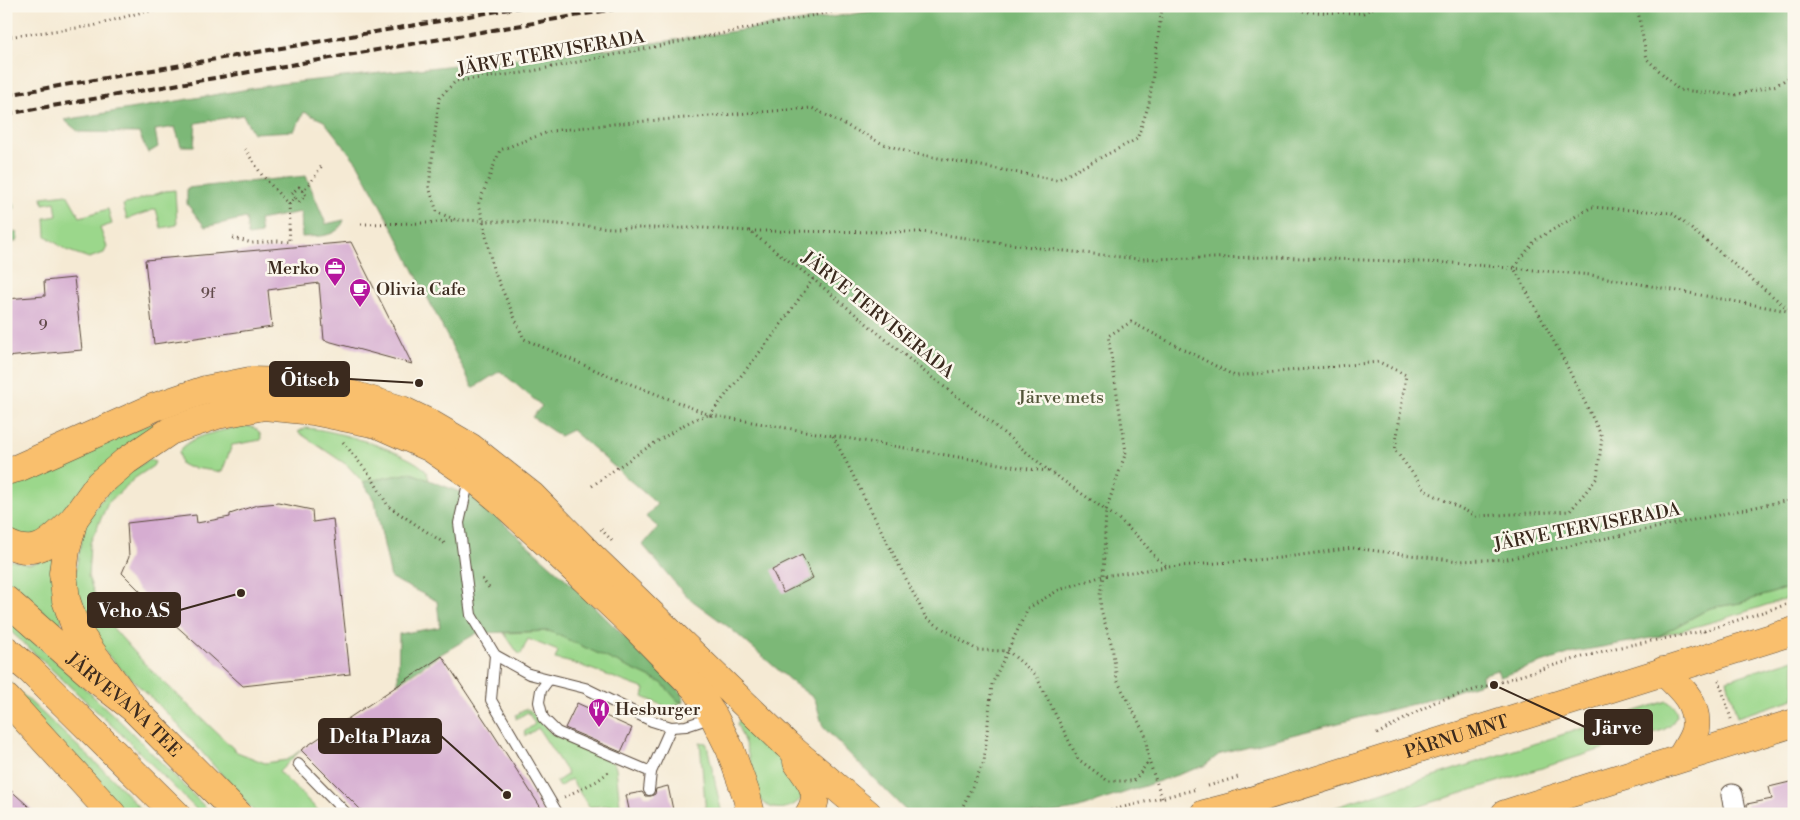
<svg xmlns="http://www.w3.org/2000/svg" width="1800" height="820" viewBox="0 0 1800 820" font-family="'Libre Bodoni',serif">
<rect width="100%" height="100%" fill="#fbf7ec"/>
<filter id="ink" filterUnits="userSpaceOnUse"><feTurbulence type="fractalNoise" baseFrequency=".02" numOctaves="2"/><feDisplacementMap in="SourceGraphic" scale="10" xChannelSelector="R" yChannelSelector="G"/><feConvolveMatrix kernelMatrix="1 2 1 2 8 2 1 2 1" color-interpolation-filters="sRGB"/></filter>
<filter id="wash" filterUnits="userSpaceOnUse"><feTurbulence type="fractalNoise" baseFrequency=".0096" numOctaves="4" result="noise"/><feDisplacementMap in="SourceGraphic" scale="20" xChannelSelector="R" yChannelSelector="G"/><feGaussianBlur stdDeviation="1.12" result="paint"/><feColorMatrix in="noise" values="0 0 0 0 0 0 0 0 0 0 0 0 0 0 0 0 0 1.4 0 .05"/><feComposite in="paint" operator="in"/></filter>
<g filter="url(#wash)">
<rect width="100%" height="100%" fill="#f5ead4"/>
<g fill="#9bd78b" stroke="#6b8054">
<path d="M175 190 177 225 161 228 156 209 127 219 123 205 165 191Z"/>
<path d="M67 194 80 217 108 209 112 224 100 228 107 247 104 253 89 258 66 250 46 236 45 218 57 216 55 202 43 204 42 197Z"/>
<path d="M155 422 157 426 61 518 35 537 18 536 7 528 6 490 21 479 71 460 93 447Z"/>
<path d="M240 426C250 426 261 427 261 440L232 445 222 472 187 467 181 464 179 452C191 434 221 432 240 426Z"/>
<path d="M305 428C333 429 401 450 422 467 426 470 428 475 429 480L411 473 363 482 347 465 298 432Z"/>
<path d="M150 459 155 462 153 466 135 478 108 503 90 543 88 576 97 601 113 628 145 664 237 752 265 763 287 760 301 750 279 772 322 814H256L172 718 117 665 92 638 73 584 85 523 98 504 123 476Z"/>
<path d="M51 558 54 560 62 621 58 625 6 580V559L29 564Z"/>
<path d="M1794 586V596L1723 619 1657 637 1710 608 1740 603Z"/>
<path d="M6 615 124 725 212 814H201L121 734 6 627Z"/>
<path d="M550 631 662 683 678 701 684 702 669 708 643 697 645 689C615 679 586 665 555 659L558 651 528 639 521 654 518 653 504 633Z"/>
<path d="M1794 659V699L1737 717 1727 680Z"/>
<path d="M6 679 114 780 145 814H123L6 689Z"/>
<path d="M1667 701 1675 707 1677 716 1670 726 1663 730 1395 814H1315Z"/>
<path d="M526 709 530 710 551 733 614 763 616 768 621 814H612L611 805 589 807 571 779 559 787 556 782 568 774 538 728 526 736 524 732 535 724 528 712 516 719V715Z"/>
<path d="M739 720H741C764 743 795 763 802 797 793 811 767 814 759 796 753 784 752 768 748 754 746 744 741 734 737 724Z"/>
<path d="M700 742 706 743 707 745 722 814H706Z"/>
</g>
<g fill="#7cb877" stroke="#5c714a">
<path d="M908 6H1794V586L1740 603 1710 608 1657 637 1574 652 1500 677 1497 670 1482 675 1483 682 1421 702 1221 753 1204 766 1076 809 1044 814H909L823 727 815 699 792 682 730 628 686 596 643 545 658 527 646 517 657 504 572 430 560 436 532 417 542 406 500 371 473 388 391 225 358 164 324 121 304 112 294 131 253 133 243 115 196 123 194 146H181L175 127 155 130 158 147 148 153 139 133 79 132 64 120 279 84 632 46Z"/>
<path d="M306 176 326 224 344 220C338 238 318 236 302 237L301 212 259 220 261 234 248 236 246 218 205 227 187 204V188Z"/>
<path d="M6 202H11L14 204 15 208 9 209 11 232H17L18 240 11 244H6Z"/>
<path d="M411 473 475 498 569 582 676 687 682 693 684 702 678 701 662 683 549 631 477 633 441 654 398 683 399 634 440 627 437 601 391 578 375 502 363 482Z"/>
</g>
<g id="blocks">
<g fill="#d6add1">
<path d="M351 242 412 364 324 340 319 283 268 290 272 327 154 344 145 260Z"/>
<path d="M74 278 82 350 6 357V299L45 296 44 281Z"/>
<path d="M278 503 312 510 313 522 333 519 350 674 243 686 162 613 122 573 129 557 127 523 196 515 197 523 230 517V514L257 505Z"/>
<path d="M802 555 813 578 783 593 772 570Z"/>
<path d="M442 656 487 724 545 814H365L301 750Z"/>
<path d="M577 703 632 728 621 752 565 728Z"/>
<path d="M1794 781V814H1748L1747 804 1772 799 1769 787Z"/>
<path d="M6 786 37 814H6Z"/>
<path d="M668 786 673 810 656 814H630L626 795 642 792 645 796H651L655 794 656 789Z"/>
</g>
</g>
</g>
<g filter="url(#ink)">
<use href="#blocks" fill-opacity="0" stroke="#574739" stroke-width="1"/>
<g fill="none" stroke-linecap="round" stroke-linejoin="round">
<g stroke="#574739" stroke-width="12">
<g id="service">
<path d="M469 479 459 523 471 615 495 655 529 674 585 688 652 721 671 727 651 772 649 790"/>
<path d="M495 655 491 700 558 814"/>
<path d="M549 679 541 690 539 702 543 718 557 732 651 772"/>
<path d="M671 727 686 726 713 717"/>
<path d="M298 764 347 814"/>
</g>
</g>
<g stroke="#574739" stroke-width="23">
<path id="minor" d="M1732 795 1736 814"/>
</g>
<g stroke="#574739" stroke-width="29">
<path id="primary" d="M6 698 112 814"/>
</g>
<g stroke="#574739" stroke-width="29">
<g id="trunk">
<path d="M6 471 18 468 155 407 205 390 250 381 290 382 340 391 402 410 429 423 470 447 532 496 588 553 787 745 868 814"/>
<path d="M6 543C38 560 52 540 74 519"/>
<path id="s1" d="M6 600 97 680 133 708 238 814"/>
<path d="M6 650 30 670 176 814"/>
<path d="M1663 671C1681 688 1699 703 1695 730 1693 739 1685 750 1681 758"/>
<path d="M133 708 91 651 76 629 66 600 63 573 66 550 74 519 99 484 126 461 170 431 217 415 264 406 313 411 377 424 431 448 470 475 500 500 553 549 633 625 696 689 714 717 730 749 746 794 751 814"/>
<path d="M797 762C809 780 823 792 809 814"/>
<path id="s2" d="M1204 814 1231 807 1794 631"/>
<path d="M1505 814 1794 723"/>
</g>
</g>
<g stroke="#574739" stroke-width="3" stroke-dasharray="1 4" stroke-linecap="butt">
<path d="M861 6 522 73 456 81 439 98 429 187 437 212 456 220 530 222 612 228H703L749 231 813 279 926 373 989 421 1049 471 1120 520 1142 541 1158 560 1168 567 1279 558 1353 548 1459 561 1507 559 1794 499"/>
<path d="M1289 6 1306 12 1363 13 1377 6"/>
<path d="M1637 6 1647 59 1679 90 1735 95 1777 85 1794 74"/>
<path d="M6 37 93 26 142 12 196 6"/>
<path d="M302 191 310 183 323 164"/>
<path d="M288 204 295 198 291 194 299 187 306 195 299 202 295 198"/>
<path d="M361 224 428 223 456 220"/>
<path d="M750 231 923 232 1047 249 1139 259 1273 257 1452 263 1591 275 1793 312"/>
<path d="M233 238 252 243 277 241 290 242 288 204 262 175 245 149"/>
<path d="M813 279 775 333 710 415 600 372 524 339 493 269 479 203 500 150 551 131 622 123 812 108 881 143 911 153 1057 180 1137 139 1149 104 1162 8 1163 6"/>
<path d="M833 436 926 618 977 650 1008 651 1035 674 1078 759 1108 781H1134L1149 761"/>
<path d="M343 442 372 478 388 506 447 545"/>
<path d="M592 486C616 468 640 452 666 436 679 428 694 417 710 415L1029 469 1049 471"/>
<path d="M601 529 612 541"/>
<path d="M482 579 489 588"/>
<path d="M1704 631 1794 602"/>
<path d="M1719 680 1731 719"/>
<path d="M1377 734 1435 702 1568 661 1615 648 1704 631 1705 635"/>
<path d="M1208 786 1238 777"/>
<path d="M564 797 597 781 610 771"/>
<path d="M1162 798 1149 761 1145 734 1117 680 1112 646 1101 610 1100 595 1103 576 1106 510 1126 452 1108 336 1131 322 1235 376 1379 362 1406 375 1395 450 1426 491 1476 516 1570 511 1597 478 1602 437 1566 364 1514 268 1535 240 1592 207 1672 213 1793 313"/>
<path d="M959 814 984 762 992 684 1028 608 1059 590 1103 576 1167 567"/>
<path d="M1096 814 1197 789"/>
</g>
<use href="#service" stroke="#fff" stroke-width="10"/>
<use href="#minor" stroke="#fff" stroke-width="21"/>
<use href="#primary" stroke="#f9bf6d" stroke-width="28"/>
<use href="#trunk" stroke="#f9bf6d" stroke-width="28"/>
<g stroke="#3b2a1e" stroke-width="4" stroke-dasharray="8 4" stroke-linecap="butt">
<path d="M6 95 527 6"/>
<path d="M6 114 632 6"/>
</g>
</g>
</g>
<defs>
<g id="office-pin" transform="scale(1.125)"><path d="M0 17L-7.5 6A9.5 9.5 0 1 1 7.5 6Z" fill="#b5179e" stroke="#fbf7ec"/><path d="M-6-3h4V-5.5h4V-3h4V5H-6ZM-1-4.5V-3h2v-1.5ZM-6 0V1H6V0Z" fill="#fff"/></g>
<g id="cafe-pin" transform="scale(1.125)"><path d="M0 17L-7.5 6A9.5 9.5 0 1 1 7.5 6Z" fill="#b5179e" stroke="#fbf7ec"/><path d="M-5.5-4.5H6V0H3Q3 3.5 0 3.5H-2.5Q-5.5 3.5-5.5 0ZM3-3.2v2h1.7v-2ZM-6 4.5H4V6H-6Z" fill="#fff"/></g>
<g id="restaurant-pin" transform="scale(1.125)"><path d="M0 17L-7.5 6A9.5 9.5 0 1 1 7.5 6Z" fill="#b5179e" stroke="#fbf7ec"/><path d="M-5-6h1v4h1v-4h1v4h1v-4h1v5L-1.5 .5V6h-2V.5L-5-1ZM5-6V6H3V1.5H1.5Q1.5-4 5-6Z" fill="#fff"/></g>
</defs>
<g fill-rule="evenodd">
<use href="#office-pin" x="335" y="268"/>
<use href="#cafe-pin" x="360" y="289"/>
<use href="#restaurant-pin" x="599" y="709"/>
</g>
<g text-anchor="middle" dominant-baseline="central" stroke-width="5" stroke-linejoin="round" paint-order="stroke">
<g font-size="15" fill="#624b4b">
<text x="208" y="293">9f</text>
<text x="43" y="325">9</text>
</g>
<g font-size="18" fill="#3b2a1e" stroke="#fbf7ec">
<text transform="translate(551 53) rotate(-10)">JÄRVE TERVISERADA</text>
<text transform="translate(878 315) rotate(39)">JÄRVE TERVISERADA</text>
<text transform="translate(1587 527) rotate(-11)">JÄRVE TERVISERADA</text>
<text stroke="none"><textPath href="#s1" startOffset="158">JÄRVEVANA TEE</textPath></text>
<text stroke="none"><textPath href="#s2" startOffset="264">PÄRNU MNT</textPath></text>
</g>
<g font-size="18" fill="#3b2a1e" stroke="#fbf7ec" text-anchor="start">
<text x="319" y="268" text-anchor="end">Merko</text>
<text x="376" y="289">Olivia Cafe</text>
<text x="615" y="709">Hesburger</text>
</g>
<g font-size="18" fill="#535539" stroke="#fbf7ec">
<text x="1061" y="397">Järve mets</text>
</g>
</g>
<path fill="none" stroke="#3b2a1e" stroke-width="2" d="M419 383L349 379M241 593L180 610M1494 685L1585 727M507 795L441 736"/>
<g fill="#3b2a1e" stroke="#fbf7ec" stroke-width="2">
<circle cx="419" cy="383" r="5"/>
<circle cx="241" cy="593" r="5"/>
<circle cx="1494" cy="685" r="5"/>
<circle cx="507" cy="795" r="5"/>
</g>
<g fill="#3b2a1e" stroke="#3b2a1e" stroke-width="2">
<rect x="270" y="362" width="79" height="34" rx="5"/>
<rect x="88" y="593" width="92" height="34" rx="5"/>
<rect x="1585" y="710" width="67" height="34" rx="5"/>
<rect x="319" y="719" width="122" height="34" rx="5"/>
</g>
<g font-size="19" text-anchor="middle" font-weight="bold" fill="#fff">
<text x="310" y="386">Õitseb</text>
<text x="134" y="617">Veho AS</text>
<text x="1618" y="734">Järve</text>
<text x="380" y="743">Delta Plaza</text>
</g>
<rect width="1800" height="820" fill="none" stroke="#fbf7ec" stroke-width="25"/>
</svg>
